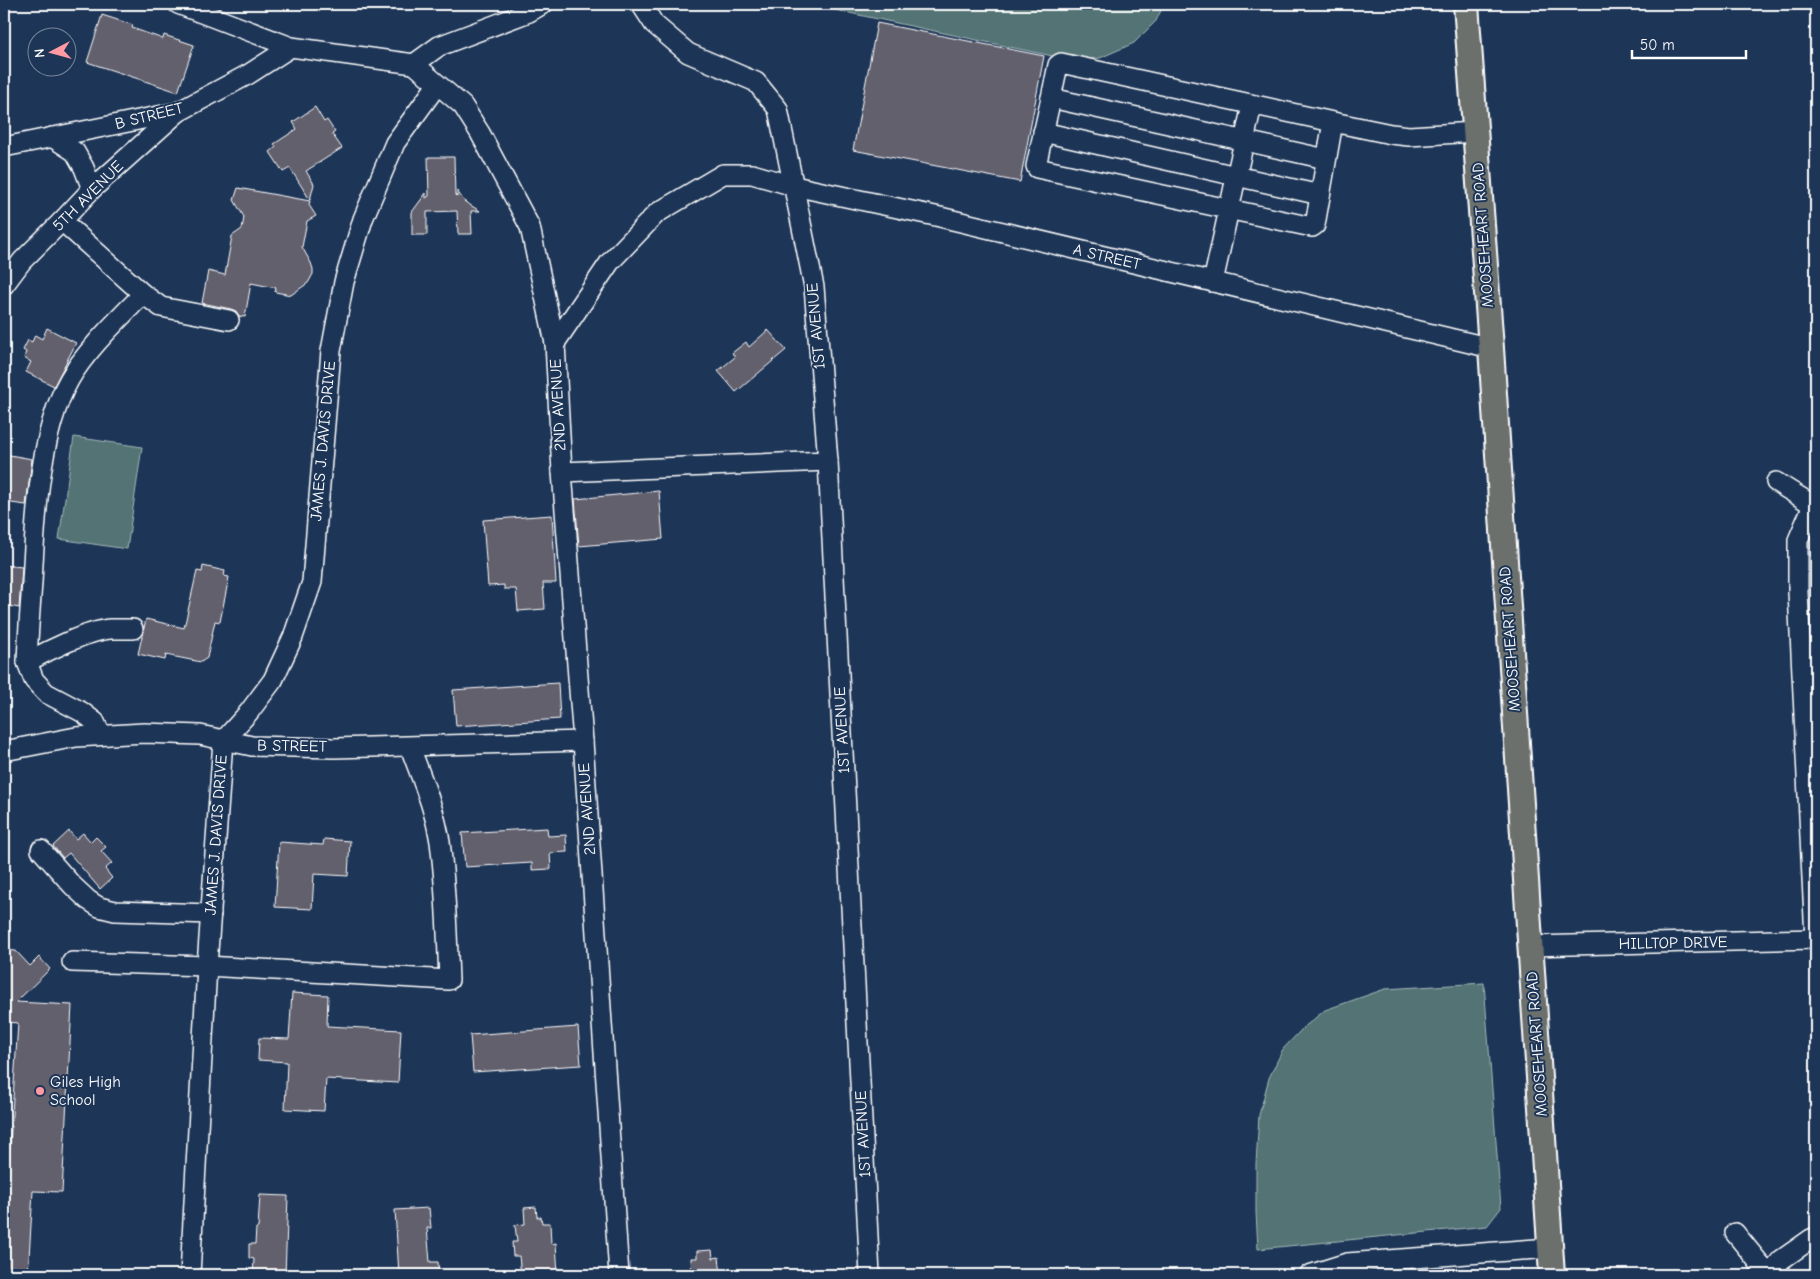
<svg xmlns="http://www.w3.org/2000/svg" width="1820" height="1279" viewBox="0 0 1820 1279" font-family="'Comic Neue',sans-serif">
<rect width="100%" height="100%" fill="#1d3557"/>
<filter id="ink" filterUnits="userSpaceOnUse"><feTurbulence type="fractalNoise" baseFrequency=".02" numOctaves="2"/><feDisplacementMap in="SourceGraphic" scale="10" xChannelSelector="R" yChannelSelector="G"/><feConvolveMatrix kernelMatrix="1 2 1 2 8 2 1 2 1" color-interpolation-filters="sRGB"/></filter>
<g filter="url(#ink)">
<g fill="#527374" stroke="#a8b9ba">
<path d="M807 4H1164L1156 21 1134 43 1100 58 1076 61Z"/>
<path d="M74 437 142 447 127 549 59 539Z"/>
<path d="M1484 983 1501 1208 1487 1226 1258 1249 1256 1212V1164L1259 1115 1269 1078 1283 1049 1303 1028 1325 1010 1385 989Z"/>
</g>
<g fill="#63616e" stroke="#fff">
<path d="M102 15 133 25 132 28 163 39 164 35 194 45 178 92 87 62Z"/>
<path d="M877 23 1044 56 1020 182 853 150Z"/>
<path d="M315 107 324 122 327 120 335 132 332 134 342 148 306 171 314 184 310 200 290 168 283 172 270 152 276 147 274 144 297 129 293 122Z"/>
<path d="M428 157H454L455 195 457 197V191L465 202 480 211H471L472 234H458L457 211 427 212V235H412V212L426 193V198L429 196Z"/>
<path d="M238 188 310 201 309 205 316 216 307 221 302 247 311 263 313 269V274L308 283 291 295 275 292 276 288 251 283 245 317 239 316 236 311 231 309 202 303 208 271 225 275 232 236 242 229 244 217 234 200Z"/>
<path d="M47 328 76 343 54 386 26 372 31 362 24 358 26 352 23 350 28 340 32 342 35 335 42 339Z"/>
<path d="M768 330 786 350 736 392 718 371 735 357 732 353 746 342 749 347Z"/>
<path d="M4 454 32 459 26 505 4 502Z"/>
<path d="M659 491 663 539 579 546 575 499Z"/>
<path d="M552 515 556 583H543L545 609 518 611 516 589H504V585L488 586 483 520Z"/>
<path d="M4 565 22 567 19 608 4 605Z"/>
<path d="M203 566 225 571 224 576 229 577 220 622 215 621 207 658 201 662 166 655 165 660 138 654 146 619 184 628 197 571 202 572Z"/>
<path d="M558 683 560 719 456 726 453 690Z"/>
<path d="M547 828 548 836 566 835 567 852 550 853 551 869 532 870V863L465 867 462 833Z"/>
<path d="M69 831 76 839 83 833 91 842 96 837 106 847 101 851 112 863 105 869 112 878 100 889 69 853 63 858 53 846Z"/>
<path d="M324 839 350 841 348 876 314 874 312 909 275 907 279 842 323 845Z"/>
<path d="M4 950 16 951 30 966 39 957 50 969 16 1002 72 1005 62 1192 33 1191 28 1275H4V1159H9L18 1023 4 1022Z"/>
<path d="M292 993 328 995 327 1026 401 1030 398 1083 326 1079 324 1111 285 1109 287 1062 258 1060 259 1038 289 1039Z"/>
<path d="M578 1027 581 1065 473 1072 470 1035Z"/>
<path d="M260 1195 288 1196 285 1275H253L254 1259 249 1258V1244H255L256 1228H258Z"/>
<path d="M536 1207 537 1217H541L542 1223H550L551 1244 556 1243 558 1275H521L519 1256H513L512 1242H517L515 1225 525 1224 524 1208Z"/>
<path d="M429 1208 431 1228H427L430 1262H438L439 1275H399L395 1210Z"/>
<path d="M712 1250 713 1258 719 1257 721 1275H692L691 1258H697V1251Z"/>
</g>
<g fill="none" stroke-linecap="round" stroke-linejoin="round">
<g stroke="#fff" stroke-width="22">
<g id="minor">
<path d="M178 4 291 47 414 64"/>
<path d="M641 4 654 24 688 53 756 82 778 109 814 287 828 461 870 1275"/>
<path d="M414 64 463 106 480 133 530 227 555 343 562 472 583 741 619 1275"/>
<path d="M414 64 439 46 529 12 543 4"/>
<path d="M1051 98 1036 166 1037 168 1312 227 1315 225 1333 122 1391 134 1409 136 1475 132"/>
<path d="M1043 132 1320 195"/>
<path d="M52 137 75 152 84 168 92 189"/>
<path d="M4 147 178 112 249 74 291 47"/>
<path d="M1326 159 1051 98 1058 65 1061 63 1333 122"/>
<path d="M62 221 143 294 161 307 229 320"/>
<path d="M1213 282 1252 105"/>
<path d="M4 285 22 261 62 221 92 189 177 113"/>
<path d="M555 343 610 262 657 213 723 174H752L794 186 940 217 1491 348"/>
<path d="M562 472 828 461"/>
<path d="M1776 482 1813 505"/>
<path d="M27 662C47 651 87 631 110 629 117 629 125 629 133 629"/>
<path d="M101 735 95 722 82 712 46 693 34 680 27 662C28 636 30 609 32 583 35 522 39 433 69 380 85 351 120 318 143 294"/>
<path d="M4 751 76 737 144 733 200 735 252 746 334 748 583 741"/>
<path d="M41 850 72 885 88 900 99 907 115 911 211 914"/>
<path d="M1815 939 1798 592V540L1813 505 1816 503"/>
<path d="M1530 946 1816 939"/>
<path d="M72 962 207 966 449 980C447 934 446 887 440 842 435 809 421 777 410 747"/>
<path d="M1735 1233 1769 1275"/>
<path d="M190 1275 207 966 223 741 249 712 273 680 293 637 312 582 331 351 344 282 363 219 395 143 437 85"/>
<path d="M1309 1275 1347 1263 1550 1248"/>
<path d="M1769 1275 1781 1260 1811 1239 1816 1237"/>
</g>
</g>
<g stroke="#fff" stroke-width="28">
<path id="major" d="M1466 4 1491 348 1552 1275"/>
</g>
<use href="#minor" stroke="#1d3557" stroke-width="19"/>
<use href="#major" stroke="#6c706d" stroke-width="24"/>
</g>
</g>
<circle fill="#ff9aa2" stroke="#1d3557" stroke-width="2" cx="40" cy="1091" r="5"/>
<g text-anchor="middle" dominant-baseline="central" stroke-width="4" stroke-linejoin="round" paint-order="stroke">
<g font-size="16" fill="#fff" stroke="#1d3557">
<text transform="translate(149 116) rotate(-14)">B STREET</text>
<text transform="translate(88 196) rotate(-45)">5TH AVENUE</text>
<text transform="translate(1483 235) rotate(-94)">MOOSEHEART ROAD</text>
<text transform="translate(1107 257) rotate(13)">A STREET</text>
<text transform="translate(816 326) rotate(-95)">1ST AVENUE</text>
<text transform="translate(558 405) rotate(-93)">2ND AVENUE</text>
<text transform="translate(323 441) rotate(-85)">JAMES J. DAVIS DRIVE</text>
<text transform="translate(1510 639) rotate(-94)">MOOSEHEART ROAD</text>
<text transform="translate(842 730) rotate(-93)">1ST AVENUE</text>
<text transform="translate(292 746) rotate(1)">B STREET</text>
<text transform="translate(587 809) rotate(-94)">2ND AVENUE</text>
<text transform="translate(216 835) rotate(-86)">JAMES J. DAVIS DRIVE</text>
<text transform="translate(1673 943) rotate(-1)">HILLTOP DRIVE</text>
<text transform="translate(1537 1044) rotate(-94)">MOOSEHEART ROAD</text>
<text transform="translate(863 1134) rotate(-93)">1ST AVENUE</text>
</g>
<g font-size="16" fill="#fff" stroke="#1d3557" text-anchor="start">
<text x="50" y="1082">Giles High<tspan x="50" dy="18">School</tspan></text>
</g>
</g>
<rect width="1820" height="1279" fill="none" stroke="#1d3557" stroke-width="20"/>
<rect x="10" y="10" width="1800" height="1259" fill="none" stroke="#fff" stroke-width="2" filter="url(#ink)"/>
<g transform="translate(52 52) rotate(264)"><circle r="24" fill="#1d3557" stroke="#77869a"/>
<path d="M0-4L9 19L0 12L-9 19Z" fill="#ff9aa2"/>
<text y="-8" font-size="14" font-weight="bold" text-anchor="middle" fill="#ffffff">N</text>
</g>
<path d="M1632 50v8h114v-8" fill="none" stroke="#ffffff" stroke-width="2.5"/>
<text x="1640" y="50" font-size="15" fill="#ffffff" stroke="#1d3557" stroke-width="4" paint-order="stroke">50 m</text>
</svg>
